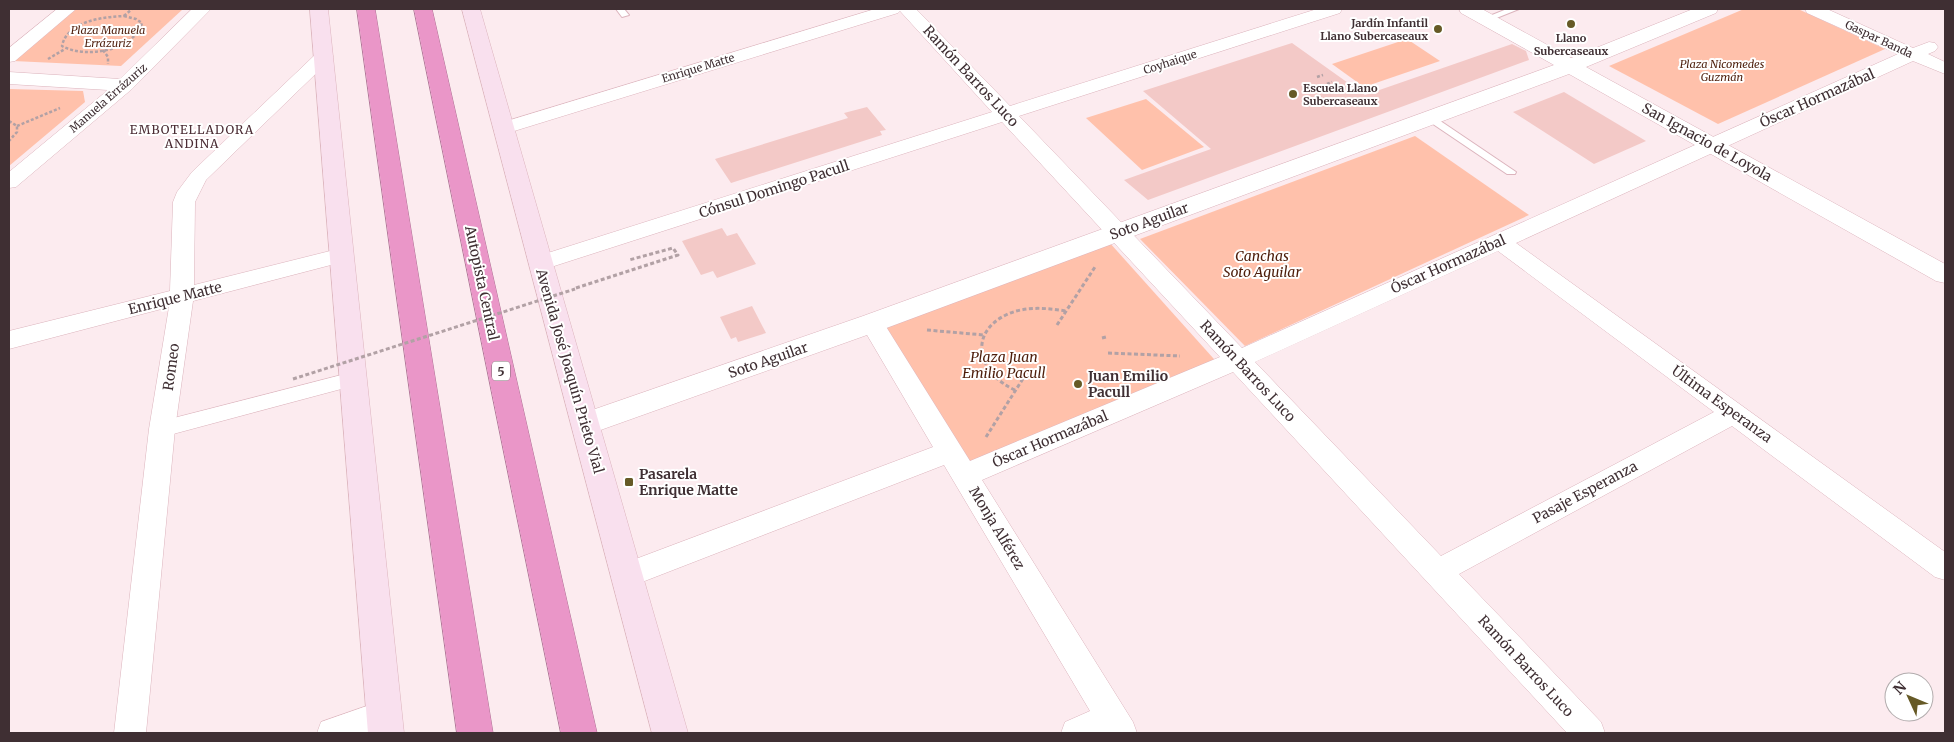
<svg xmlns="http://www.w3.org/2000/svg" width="1954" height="742" viewBox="0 0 1954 742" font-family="Merriweather,serif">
<rect width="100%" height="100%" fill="#fcebef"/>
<g fill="#ffc1ab">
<path d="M76 9H183L121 66 13 61Z"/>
<path d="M1744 9H1798L1885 49 1718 124 1609 66Z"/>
<path d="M1407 39 1440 61 1364 87 1332 64Z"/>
<path d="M9 89 83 91 85 102 9 166Z"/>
<path d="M1146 99 1204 147 1142 170 1086 118Z"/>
<path d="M1415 136 1529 215 1245 346 1140 239Z"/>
<path d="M1109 242 1222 368 965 467 879 326Z"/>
</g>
<g fill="#f3c9c7">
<path d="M1292 43 1365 95 1512 44 1526 51 1529 60 1148 200 1124 180 1211 149 1143 91Z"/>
<path d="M1564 92 1646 141 1594 164 1513 112Z"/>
<path d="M867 107 886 130 880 131 882 135 731 183 715 159 848 118 844 113Z"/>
<path d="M722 228 727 236 737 233 756 264 717 278 713 271 701 275 682 241Z"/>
<path d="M752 306 766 333 738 342 736 337 731 339 720 317Z"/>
</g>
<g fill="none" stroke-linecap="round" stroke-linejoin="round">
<g stroke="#dcb4bd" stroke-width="2">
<g id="service">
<path d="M616 9H624L629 15 622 17Z"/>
<path d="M1507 9H1519L1489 21 1482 19Z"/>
<path d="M1430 115 1433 116 1516 172 1515 174H1507L1427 120 1425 118Z"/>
</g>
</g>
<g stroke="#dcb4bd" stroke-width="1">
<path id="pedestrian" d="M353 372 360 374 362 379 360 384 162 437 155 434 152 429 155 424 162 421Z"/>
</g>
<g stroke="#dcb4bd" stroke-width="1">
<g id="minor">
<path d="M57 9H76L15 61 9 62V48Z"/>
<path d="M192 9H211L132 89 16 187 9 188V172L108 90 9 84V72L120 79Z"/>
<path d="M875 9H916L1010 106 1317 9H1342L1340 13 1019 116 1242 348 1898 54 1807 13 1805 9H1827L1913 48 1929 42 1935 43 1938 47 1935 51 1928 54 1945 62V74L1913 61 1516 243 1945 552V580L1935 577 1732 426 1459 574 1601 722 1605 733H1567L1233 372 982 480 1133 722 1137 733H1061L1065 722 1090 711 944 465 637 584 627 588 617 584 612 575 617 566 933 447 860 323 864 317 872 315 880 317 970 461 1220 357 1002 122 548 268 540 271 532 268 529 263 532 258 992 112 900 11 898 13 511 132 504 134 497 132 494 128 497 124ZM1498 251 1714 412 1441 556 1255 362Z"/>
<path d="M324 51 330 52 333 56 330 60 206 180 195 202 194 285 342 248 350 250 353 255 350 260 193 301 175 429 146 733H114L149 429 169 307 9 349V331L170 291 173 202 177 192 192 172 318 52Z"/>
<path d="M384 700 395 704 400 715 395 726 376 733H317L321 722Z"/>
</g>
</g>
<g stroke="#dcb4bd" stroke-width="1">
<path id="tertiary" d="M1459 9H1482L1571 58 1693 9H1718L1716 13 1586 67 1945 264V283L1936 281 1569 74 881 330 595 432 585 435 575 432 571 424 575 416 863 316 1554 65 1461 13Z"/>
</g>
<g stroke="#dcb4bd" stroke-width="1">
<g id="secondary">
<path d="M310 9H328L404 733H368Z"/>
<path d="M462 9H480L688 733H652Z"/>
</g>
</g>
<g stroke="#ae7294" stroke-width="1">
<g id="motorway">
<path d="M357 9H375L493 733H457Z"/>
<path d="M414 9H432L597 733H561Z"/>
</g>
</g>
<g stroke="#b2a1a5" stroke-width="2.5" stroke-dasharray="3 2" stroke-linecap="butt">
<path d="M124 16 132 9"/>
<path d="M124 16 136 19 142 23C134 51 85 59 62 46 67 21 103 17 124 16Z"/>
<path d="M103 50 108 57V64"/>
<path d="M48 59 65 49"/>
<path d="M1317 77 1323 75"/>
<path d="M1327 84 1332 82"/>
<path d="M9 121 17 126V132L9 141"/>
<path d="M17 126 60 108"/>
</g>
<g stroke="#b2a1a5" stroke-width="3" stroke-dasharray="4 2.5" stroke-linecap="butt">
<path d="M576 288 678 255 673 248 629 260"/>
<path d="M1057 325 1095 267"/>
<path d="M927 330 984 335"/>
<path d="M1102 338 1106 337"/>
<path d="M1108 353 1180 356"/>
<path d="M1015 390C979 374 966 333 1008 314 1026 306 1047 308 1066 311"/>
<path d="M986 437 1024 377"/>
</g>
<use href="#service" fill="#fff" fill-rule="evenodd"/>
<use href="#pedestrian" fill="#fff" fill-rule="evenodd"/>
<use href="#minor" fill="#fff" fill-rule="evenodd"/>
<use href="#tertiary" fill="#fff" fill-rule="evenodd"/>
<use href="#secondary" fill="#f9e0ee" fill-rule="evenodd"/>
<use href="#motorway" fill="#ea96c8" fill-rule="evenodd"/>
<path stroke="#b2a1a5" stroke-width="3" stroke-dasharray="4 2.5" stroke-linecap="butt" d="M293 379 575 289"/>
</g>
<g fill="#665a26" stroke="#fff" stroke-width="2">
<circle cx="1571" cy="24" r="5"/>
<circle cx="1438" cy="29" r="5"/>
<circle cx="1293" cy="94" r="5"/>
<circle cx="1078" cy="384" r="5"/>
<rect x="624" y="477" width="10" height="10" rx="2.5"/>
</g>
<g text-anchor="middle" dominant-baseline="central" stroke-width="4" stroke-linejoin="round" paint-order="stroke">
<g font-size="11" font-weight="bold" fill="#3f2f33" stroke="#fff" text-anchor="end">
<text x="1428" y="23">Jardín Infantil<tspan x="1428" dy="13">Llano Subercaseaux</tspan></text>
<text x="1571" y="38" text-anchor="middle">Llano<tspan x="1571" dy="13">Subercaseaux</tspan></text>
<text x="1303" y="88" text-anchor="start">Escuela Llano<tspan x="1303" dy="13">Subercaseaux</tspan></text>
</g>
<g font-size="11" font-style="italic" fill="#4d1d0a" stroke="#fff">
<text x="108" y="30">Plaza Manuela<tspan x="108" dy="13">Errázuriz</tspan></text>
<text x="1722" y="64">Plaza Nicomedes<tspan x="1722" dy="13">Guzmán</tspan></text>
</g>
<g font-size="11" fill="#3f2f33" stroke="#fff">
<text transform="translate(1879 39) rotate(25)">Gaspar Banda</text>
<text transform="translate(1170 62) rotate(-18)">Coyhaique</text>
<text transform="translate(698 68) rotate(-17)">Enrique Matte</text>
<text transform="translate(108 98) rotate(-41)">Manuela Errázuriz</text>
</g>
<g font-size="12" letter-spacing="1" fill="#4b2c34" stroke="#fff">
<text x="192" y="129">EMBOTELLADORA<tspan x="192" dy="14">ANDINA</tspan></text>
</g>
<rect fill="#fff" stroke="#796d70" stroke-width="1" x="492" y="361.5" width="18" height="19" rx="4"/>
<g font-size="12" font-weight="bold" fill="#3f2f33">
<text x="501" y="371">5</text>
</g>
<g font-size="14" fill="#3f2f33" stroke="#fff">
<text transform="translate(971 76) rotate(47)">Ramón Barros Luco</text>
<text transform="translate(1817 98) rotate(-24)">Óscar Hormazábal</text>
<text transform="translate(1707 142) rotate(29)">San Ignacio de Loyola</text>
<text transform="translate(774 189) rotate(-18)">Cónsul Domingo Pacull</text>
<text transform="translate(1149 221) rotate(-20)">Soto Aguilar</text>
<text transform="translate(1448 264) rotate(-24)">Óscar Hormazábal</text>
<text transform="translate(482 283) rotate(78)">Autopista Central</text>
<text transform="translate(175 298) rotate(-14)">Enrique Matte</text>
<text transform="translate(768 360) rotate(-19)">Soto Aguilar</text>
<text transform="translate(171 367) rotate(-82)">Romeo</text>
<text transform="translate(570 371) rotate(74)">Avenida José Joaquín Prieto Vial</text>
<text transform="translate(1248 371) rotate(47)">Ramón Barros Luco</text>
<text transform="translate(1722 404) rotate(36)">Última Esperanza</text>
<text transform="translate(1050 439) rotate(-23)">Óscar Hormazábal</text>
<text transform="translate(1585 492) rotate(-28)">Pasaje Esperanza</text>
<text transform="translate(997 528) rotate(59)">Monja Alférez</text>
<text transform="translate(1526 666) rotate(47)">Ramón Barros Luco</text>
</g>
<g font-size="14" font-style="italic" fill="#4d1d0a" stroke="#fff">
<text x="1262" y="256">Canchas<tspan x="1262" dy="16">Soto Aguilar</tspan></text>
<text x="1004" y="357">Plaza Juan<tspan x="1004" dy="16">Emilio Pacull</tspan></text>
</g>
<g font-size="14" font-weight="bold" fill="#3f2f33" stroke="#fff" text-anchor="start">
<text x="1088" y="376">Juan Emilio<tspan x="1088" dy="16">Pacull</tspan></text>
<text x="639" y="474">Pasarela<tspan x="639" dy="16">Enrique Matte</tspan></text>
</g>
</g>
<rect width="1954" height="742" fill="none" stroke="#3f2f33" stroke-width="20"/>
<g transform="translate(1909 697) rotate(314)"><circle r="24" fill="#ffffff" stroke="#b2acad"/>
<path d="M0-4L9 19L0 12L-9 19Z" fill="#665a26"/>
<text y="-8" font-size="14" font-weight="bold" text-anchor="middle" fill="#3f2f33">N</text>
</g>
</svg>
